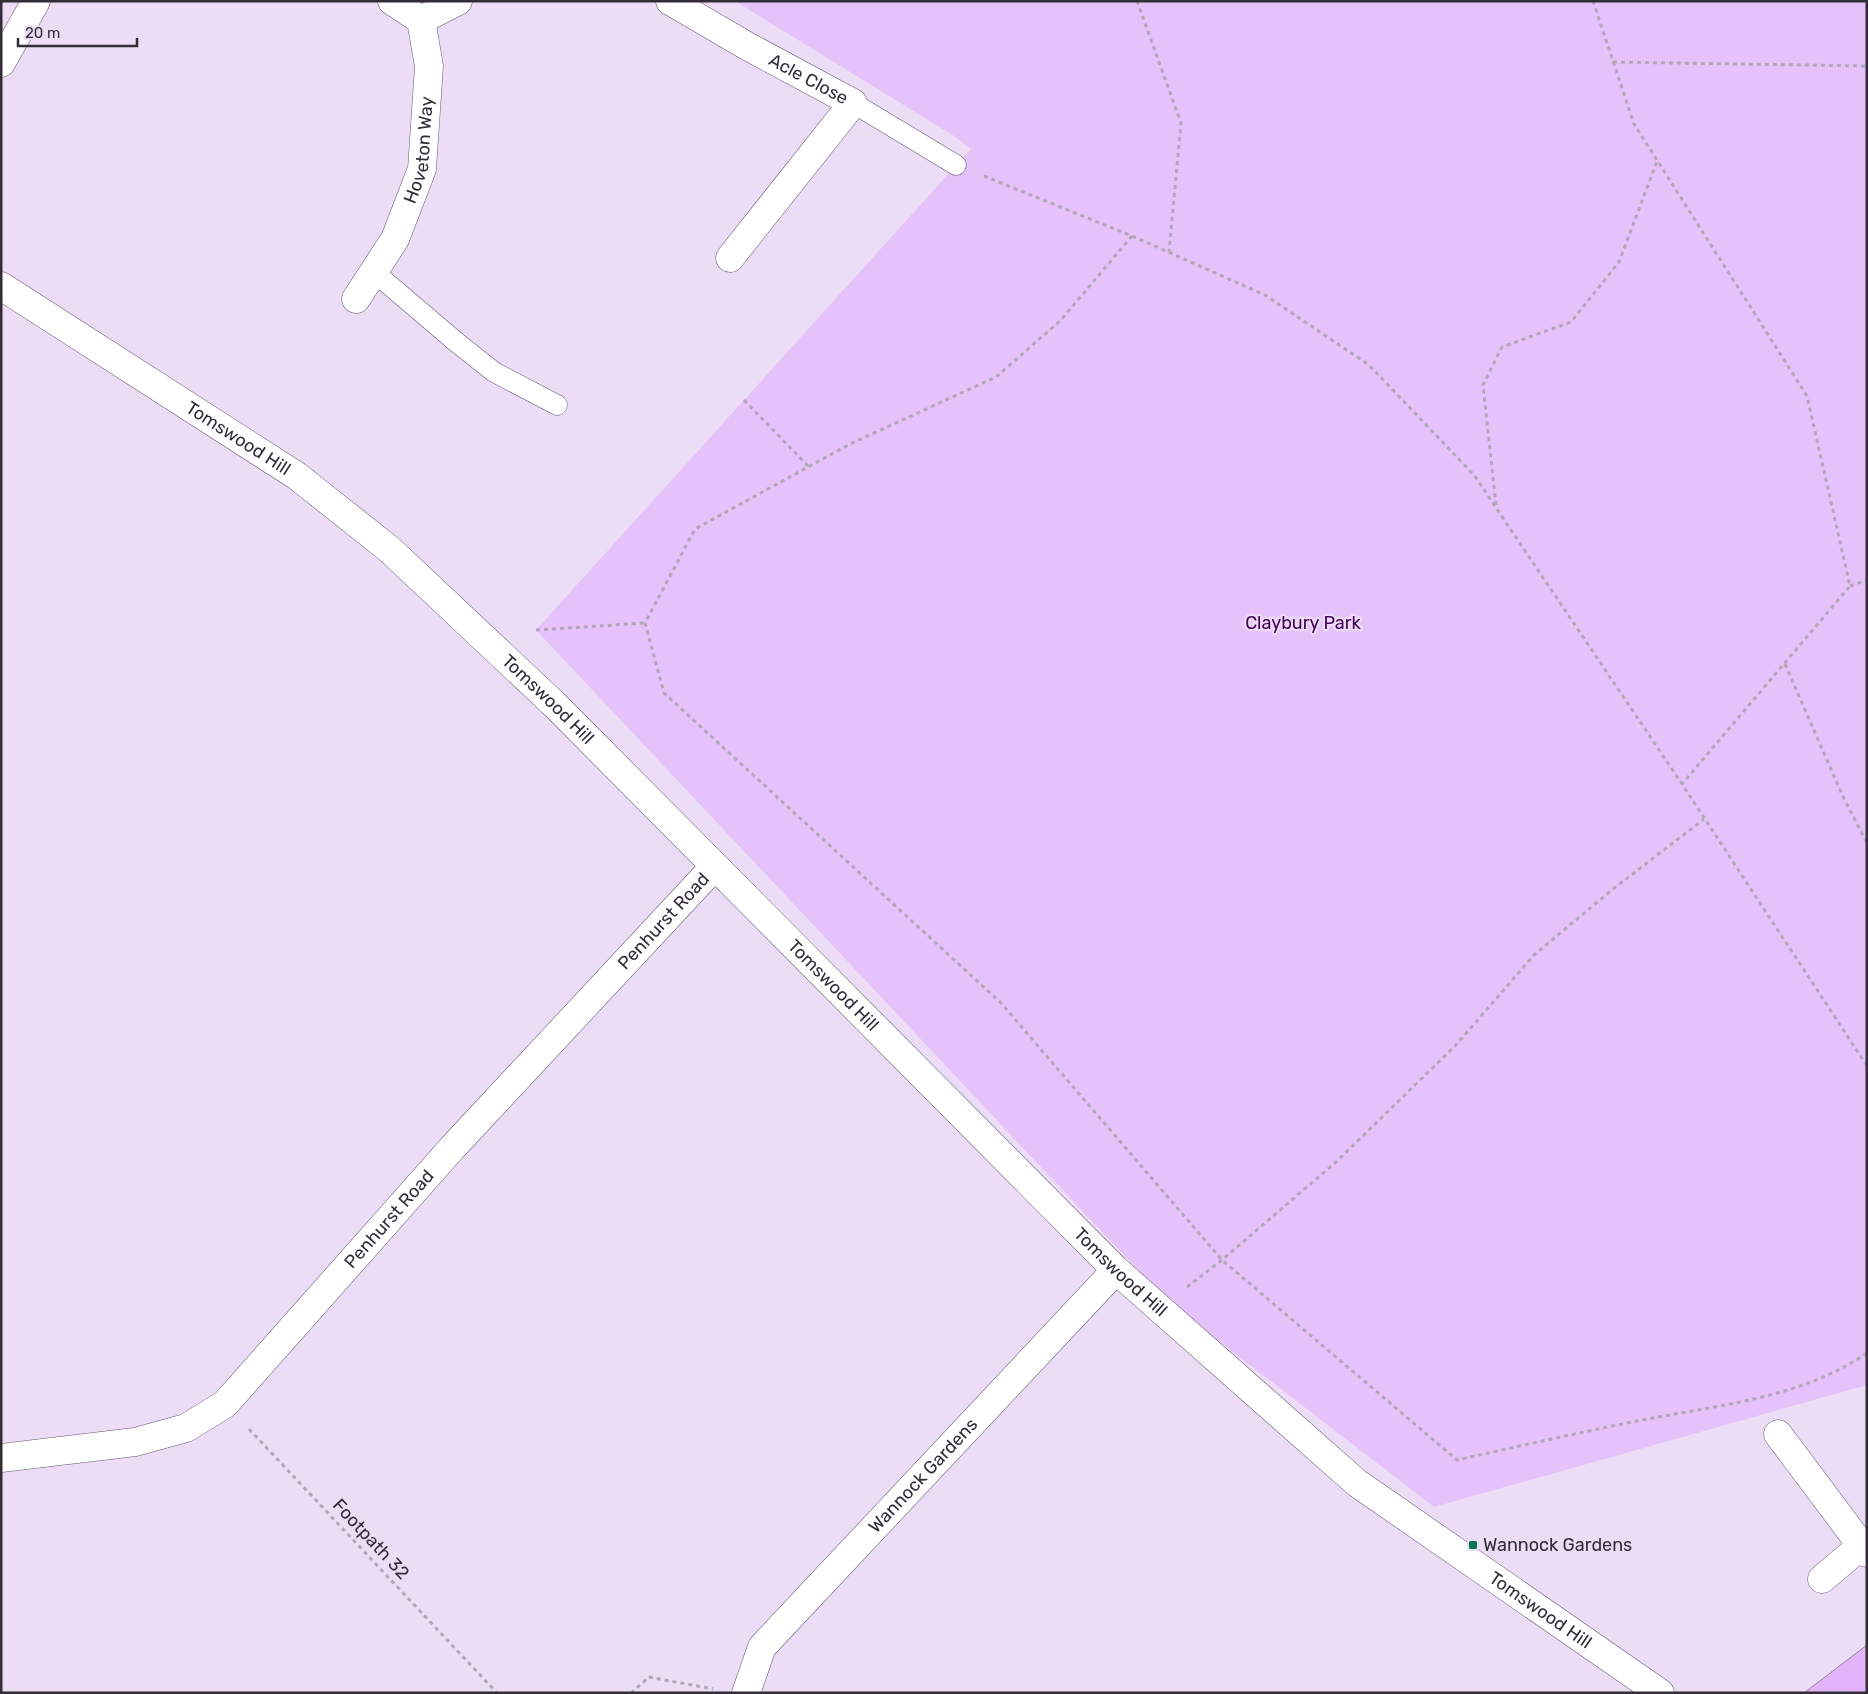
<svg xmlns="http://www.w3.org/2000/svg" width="1868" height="1694" viewBox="0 0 1868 1694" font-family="Rubik,sans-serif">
<rect width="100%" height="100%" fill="#ecdcf5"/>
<path fill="#e6c2fb" d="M735 1H1867V1385L1434 1507 1168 1302 536 630 971 149 954 136Z"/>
<path fill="#e3b4fc" stroke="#93849b" d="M1867 1645V1693H1804Z"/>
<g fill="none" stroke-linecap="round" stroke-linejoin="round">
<g stroke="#66586e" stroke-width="21">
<g id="service">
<path d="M853 103 956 165"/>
<path d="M374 272 455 341 494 372 557 405"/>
</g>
</g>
<g stroke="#66586e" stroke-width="29">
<g id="minor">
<path id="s1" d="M670 1 747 46 853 103 730 258"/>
<path d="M421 20 458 1"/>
<path d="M1 63 36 1"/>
<path id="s2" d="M356 299 395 239 422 169 429 66 421 20 392 1"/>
<path d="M1778 1434 1867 1553"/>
<path id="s3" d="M1 1458 135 1442 186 1428 225 1404 453 1147 715 866"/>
<path d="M1822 1579 1861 1546"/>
<path id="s4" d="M746 1693 762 1647 1116 1270"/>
</g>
</g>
<g stroke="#66586e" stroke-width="29">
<g id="tertiary">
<path id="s5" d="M1 286 297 476 389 549 555 705 1116 1270 1357 1483 1660 1693"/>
</g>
</g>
<g stroke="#b3a6ba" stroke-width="3" stroke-dasharray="4 4" stroke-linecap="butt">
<path d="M1137 1 1181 123 1169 252"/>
<path d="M1593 1 1634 124 1807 396 1850 586 1682 784"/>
<path d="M1613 62 1867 66"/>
<path d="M984 176 1132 236 1265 295 1369 365 1474 475 1682 784 1867 1066"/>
<path d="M1132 236 1060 321 996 377 850 444 695 529 645 623 664 693 1001 1003 1222 1260 1457 1460C1515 1447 1573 1434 1632 1422 1710 1406 1799 1400 1867 1353"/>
<path d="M744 400 809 467"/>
<path d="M1496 505 1483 385 1502 347 1571 322 1619 262 1657 161"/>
<path d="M1850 586 1867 580"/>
<path d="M536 630 645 623"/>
<path d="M1785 664 1844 799 1867 843"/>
<path d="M1187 1287 1222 1260 1336 1162 1455 1046 1534 955 1613 889 1704 819"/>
<path d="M249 1429 497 1693"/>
<path d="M631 1693 649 1677 713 1689"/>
</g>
<use href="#service" stroke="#fff" stroke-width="20"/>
<use href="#minor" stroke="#fff" stroke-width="28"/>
<use href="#tertiary" stroke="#fff" stroke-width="28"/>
</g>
<rect fill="#067954" stroke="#ecdcf5" stroke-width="2" x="1468" y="1540" width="10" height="10" rx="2.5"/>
<g text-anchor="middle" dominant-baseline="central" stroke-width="4.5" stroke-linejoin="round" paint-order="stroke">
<g font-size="18" fill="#332d37" stroke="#ecdcf5">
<text stroke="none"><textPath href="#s1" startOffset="159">Acle Close</textPath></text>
<text stroke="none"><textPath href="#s2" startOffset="165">Hoveton Way</textPath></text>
<text stroke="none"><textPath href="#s5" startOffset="282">Tomswood Hill</textPath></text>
<text stroke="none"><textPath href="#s5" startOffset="688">Tomswood Hill</textPath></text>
<text stroke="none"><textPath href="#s3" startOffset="886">Penhurst Road</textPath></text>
<text stroke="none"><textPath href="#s5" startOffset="1092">Tomswood Hill</textPath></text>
<text stroke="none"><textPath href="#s3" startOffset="481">Penhurst Road</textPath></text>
<text stroke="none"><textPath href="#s5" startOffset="1498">Tomswood Hill</textPath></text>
<text stroke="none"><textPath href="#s4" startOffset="284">Wannock Gardens</textPath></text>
<text transform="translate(371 1539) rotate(47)">Footpath 32</text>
<text stroke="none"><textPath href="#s5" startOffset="2038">Tomswood Hill</textPath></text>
</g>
<g font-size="18" fill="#410159" stroke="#ecdcf5">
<text x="1303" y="623">Claybury Park</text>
</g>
<g font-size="18" fill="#332d37" stroke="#ecdcf5" text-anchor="start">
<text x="1483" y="1545">Wannock Gardens</text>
</g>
</g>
<rect width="1868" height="1694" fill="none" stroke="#332d37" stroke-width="5"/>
<path d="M18 38v8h119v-8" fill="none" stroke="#332d37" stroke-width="2.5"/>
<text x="25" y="38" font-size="15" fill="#332d37" stroke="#ecdcf5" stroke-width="4" paint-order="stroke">20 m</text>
</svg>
